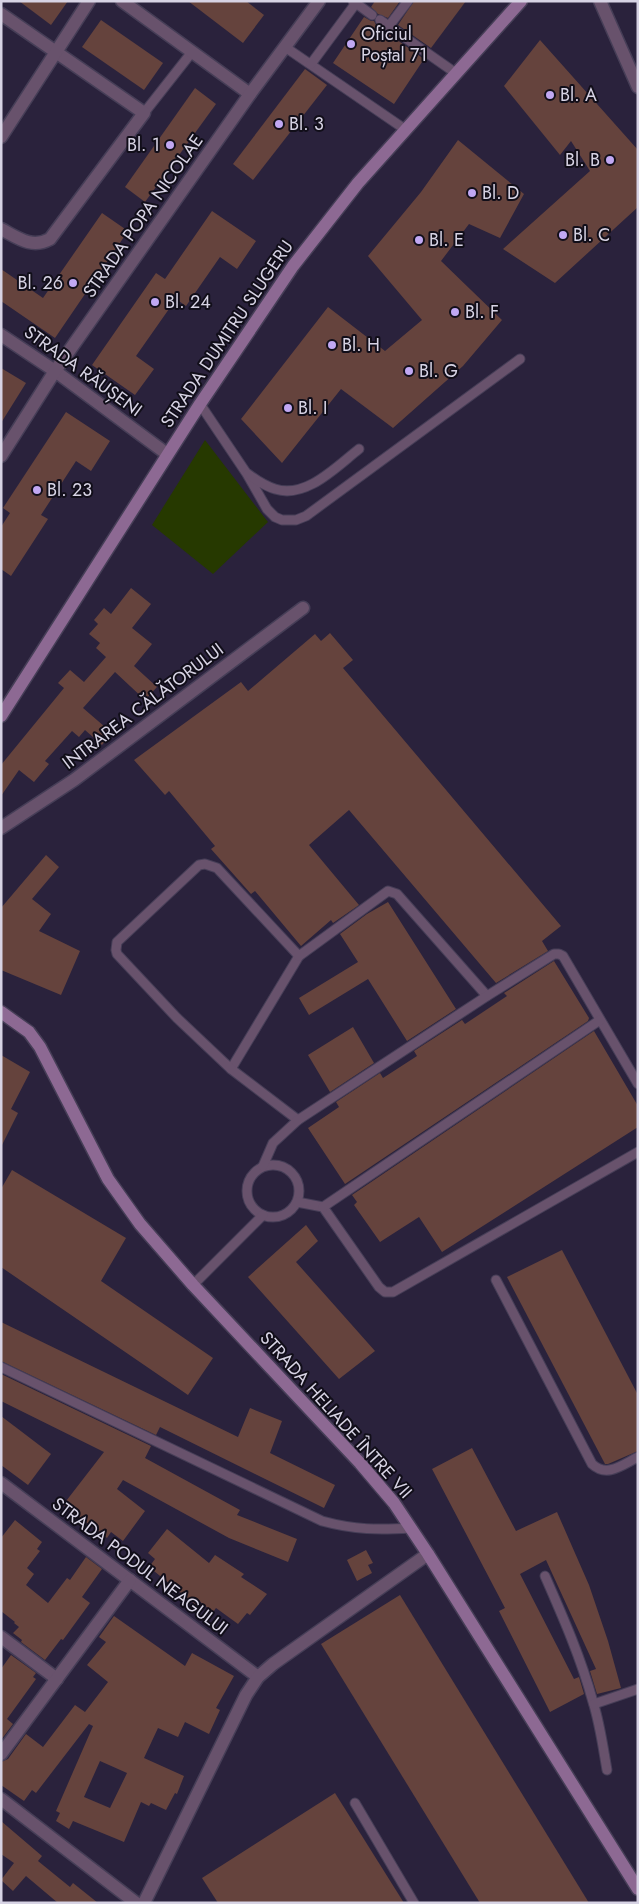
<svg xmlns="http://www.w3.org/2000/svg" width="639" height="1904" viewBox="0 0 639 1904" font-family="Jost,sans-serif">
<rect width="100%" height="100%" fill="#2a223c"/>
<path fill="#263900" d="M205 440 268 522 213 574 152 525Z"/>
<g fill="#65433d" fill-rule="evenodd">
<path d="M19 1H68L51 25Z"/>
<path d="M188 1H246L264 15 243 43Z"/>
<path d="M375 1H400L388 18 378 14 371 7Z"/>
<path d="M414 1H466L431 48 398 25Z"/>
<path d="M364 17 371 21H374L376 25 424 59 394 104 333 63Z"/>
<path d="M101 20 163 63 144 90 82 47Z"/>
<path d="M540 40 638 150V207L555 283 503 249 590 171 571 141 560 155 504 86Z"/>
<path d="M305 69 327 85 253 180 233 164Z"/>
<path d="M195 88 216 104 145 202 125 187Z"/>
<path d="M458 140 524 194 500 238 469 224 441 261 502 320 463 366 393 428 341 389 282 463 241 419 328 307 385 351 422 320 368 256 421 192Z"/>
<path d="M212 211 256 241 237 269 220 257 186 306 176 299 136 356 154 369 135 395 92 365 156 273 165 279Z"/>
<path d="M102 213 128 231 55 338 1 301V269L43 298Z"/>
<path d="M1 368 26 383 1 423Z"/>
<path d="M66 412 110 441 91 471 76 461 41 515 48 519 11 576 1 569V527L10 513 3 508Z"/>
<path d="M131 588 151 604 132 628 152 644 134 666 157 687 145 700 115 672 83 708 112 733 102 745 85 730 79 737 72 731 45 761 49 764 34 782 19 770 1 796V765L64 688 58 683 70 670 84 682 106 657 96 648 100 643 89 634 98 624 94 620 104 608 111 614Z"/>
<path d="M330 633 353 660 343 668 561 926 542 941 548 951 496 983 349 810 309 845 359 905 333 923 331 920 301 946 255 891 251 894 211 849 215 846 169 791 165 795 134 760 241 682 248 691 315 634 321 641Z"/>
<path d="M46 855 59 867 32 899 51 914 39 931 80 951 61 995 1 970V908Z"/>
<path d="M388 902 456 1009 407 1041 368 979 309 1015 299 998 358 962 340 934 367 914Z"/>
<path d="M554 961 589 1018 588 1021 345 1184 308 1128 339 1107 336 1102 380 1073 383 1078 417 1056 414 1051 462 1020 465 1024 507 996 504 993Z"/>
<path d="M353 1027 374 1063 330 1092 308 1055Z"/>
<path d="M594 1031 638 1106V1127L442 1252 419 1217 380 1242 354 1205 357 1202 352 1195Z"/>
<path d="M1 1055 30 1072 11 1109 18 1113 1 1147Z"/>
<path d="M12 1170 126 1238 101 1281 213 1358 188 1395 1 1267V1189Z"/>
<path d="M306 1225 318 1241 296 1262 375 1351 339 1379 248 1277Z"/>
<path d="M562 1250 638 1395V1451L608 1464H605L507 1277Z"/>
<path d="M1 1322 238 1437 250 1408 282 1421 270 1453 335 1485 324 1508 160 1427 156 1435 1 1361Z"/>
<path d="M1 1374 151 1446 145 1458 240 1510 237 1515 297 1539 288 1562 229 1538 123 1480 117 1489 145 1511 123 1541 111 1532 107 1538 63 1505 104 1452 1 1401Z"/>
<path d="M1 1416 51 1454 28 1485 1 1465Z"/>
<path d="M472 1448 516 1531 557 1512 589 1585 608 1641 621 1688 597 1694 590 1671 596 1669 546 1560 520 1574 574 1679 579 1677 584 1694 550 1712 499 1611 505 1608 432 1469Z"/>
<path d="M15 1520 42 1542 37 1549 40 1551 27 1568 34 1574 26 1585 48 1603 67 1578 70 1580 86 1557 102 1569 82 1597 90 1603 63 1640 61 1639 45 1660 21 1642 22 1640 13 1633 19 1627 14 1623 15 1622 1 1611V1538Z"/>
<path d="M167 1529 209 1563 215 1555 244 1574 241 1577 267 1594 250 1615 247 1613 238 1624 216 1608 213 1612 199 1601 196 1605 149 1567 155 1559 148 1553Z"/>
<path d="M366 1550 373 1563 368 1565 372 1573 357 1581 347 1560Z"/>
<path d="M400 1595 589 1903H480L321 1644Z"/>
<path d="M114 1616 185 1666 192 1653 234 1676 216 1708 220 1710 209 1734 185 1722 178 1737 158 1728 144 1758 184 1776 177 1794 175 1793 166 1810 151 1803 149 1806 141 1802 124 1842 73 1821 69 1829 56 1821 60 1813 56 1811 93 1726 89 1724 36 1793 32 1790 24 1801 1 1785V1762L8 1759 26 1734 43 1747 75 1705 85 1712 108 1682 87 1665 106 1642 99 1637ZM100 1761 127 1773 110 1808 84 1797Z"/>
<path d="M11 1655 36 1673 33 1677 36 1679 7 1719 13 1724 1 1740V1669Z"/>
<path d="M335 1793 404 1903H218L202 1878Z"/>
<path d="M1 1821 42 1856 38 1861 70 1887 73 1883 98 1903H58L26 1876 13 1891 1 1880 14 1863 1 1854Z"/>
</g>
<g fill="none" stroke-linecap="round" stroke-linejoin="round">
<g stroke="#463e57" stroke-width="11">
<g id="lane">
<path d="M353 1 372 15"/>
<path d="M380 20 457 74"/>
<path d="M389 26 408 1"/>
<path d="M285 47 406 130"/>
<path d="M311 64 356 3"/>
<path d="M144 113 192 52"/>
<path d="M200 404 247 474 267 509 275 517 282 520H296L306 516 520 359"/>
<path d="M248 474C256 480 265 486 275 489 306 499 336 467 359 449"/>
<path d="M231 1069 299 956"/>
<path d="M298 1120 231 1069 177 1018 117 954 116 950 117 942 199 865 205 864 217 868 299 956 388 891 397 894 487 996"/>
<circle cx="273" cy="1191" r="26"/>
<path d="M263 1166 273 1143 298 1120 487 996 554 954H559L563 956 638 1084"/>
<path d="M297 1202 323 1207 379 1287 385 1292H393L638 1152"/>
<path d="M323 1207 600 1020"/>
<path d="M496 1280 592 1464C607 1478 622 1465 638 1457"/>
<path d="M193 1285 263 1215"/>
<path d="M1 1367 322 1521C355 1530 378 1530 412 1528"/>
<path d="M545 1576C563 1617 581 1658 593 1702 600 1724 603 1747 607 1770"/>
<path d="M594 1704 638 1689"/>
<path d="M355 1803 414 1903"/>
</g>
</g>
<g stroke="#463e57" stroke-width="15">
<g id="street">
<path d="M122 1 250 94"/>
<path d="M600 1 638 87"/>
<path d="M1 14 144 113 50 239C32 249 18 238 1 229"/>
<path d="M1 137 89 1"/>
<path d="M1 335 55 371 167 454"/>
<path d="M1 456 55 371 250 94 319 1"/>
<path d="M1 828 74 780 303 608"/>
<path d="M1 1483 258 1677"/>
<path d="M1 1637 57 1679"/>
<path d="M1 1754 130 1580"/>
<path d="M1 1799 136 1903"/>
<path d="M144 1903 246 1695 258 1677 273 1664 428 1554"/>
</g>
</g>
<g stroke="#463e57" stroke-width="15">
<g id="secondary">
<path d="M1 716 200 404 293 266 358 183 521 1"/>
<path d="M1 1012 29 1032 40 1047 108 1179 140 1224 193 1285 360 1463 394 1503 428 1554 638 1889"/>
</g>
</g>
<use href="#lane" stroke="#68526c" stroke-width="9"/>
<use href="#street" stroke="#68526c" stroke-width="12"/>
<use href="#secondary" stroke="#8d6993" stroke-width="12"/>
</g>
<g fill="#c1a8f3" stroke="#110e19" stroke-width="2">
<circle cx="351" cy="44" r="5"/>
<circle cx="550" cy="95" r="5"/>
<circle cx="279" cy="124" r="5"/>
<circle cx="170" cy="145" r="5"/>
<circle cx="610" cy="160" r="5"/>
<circle cx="472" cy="193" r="5"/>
<circle cx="563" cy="235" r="5"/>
<circle cx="419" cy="240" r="5"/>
<circle cx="73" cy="283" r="5"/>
<circle cx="155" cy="302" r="5"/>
<circle cx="455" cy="312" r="5"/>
<circle cx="332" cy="345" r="5"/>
<circle cx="409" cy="371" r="5"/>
<circle cx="288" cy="408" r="5"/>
<circle cx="37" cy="490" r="5"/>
</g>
<g text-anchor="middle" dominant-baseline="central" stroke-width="4" stroke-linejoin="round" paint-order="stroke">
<g font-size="18" fill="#d7d3e4" stroke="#110e19" text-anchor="start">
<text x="361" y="34">Oficiul<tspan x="361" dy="21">Poștal 71</tspan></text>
<text x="560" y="95">Bl. A</text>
<text x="289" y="124">Bl. 3</text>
<text x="160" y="145" text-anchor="end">Bl. 1</text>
<text x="600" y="160" text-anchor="end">Bl. B</text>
<text x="482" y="193">Bl. D</text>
<text x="573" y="235">Bl. C</text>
<text x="429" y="240">Bl. E</text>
<text x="63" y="283" text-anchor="end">Bl. 26</text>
<text x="165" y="302">Bl. 24</text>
<text x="465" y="312">Bl. F</text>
<text x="342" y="345">Bl. H</text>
<text x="419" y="371">Bl. G</text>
<text x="298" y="408">Bl. I</text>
<text x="47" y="490">Bl. 23</text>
</g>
<g font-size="18" fill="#d7d3e4" stroke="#110e19">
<text transform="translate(143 216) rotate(-55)">STRADA POPA NICOLAE</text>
<text transform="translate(227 334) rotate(-56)">STRADA DUMITRU SLUGERU</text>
<text transform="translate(83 371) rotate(36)">STRADA RĂUȘENI</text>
<text transform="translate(143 706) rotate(-37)">INTRAREA CĂLĂTORULUI</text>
<text transform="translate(336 1415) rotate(48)">STRADA HELIADE ÎNTRE VII</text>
<text transform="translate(140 1566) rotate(37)">STRADA PODUL NEAGULUI</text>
</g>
</g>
<rect width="639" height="1904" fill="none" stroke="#d7d3e4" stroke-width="5"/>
</svg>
